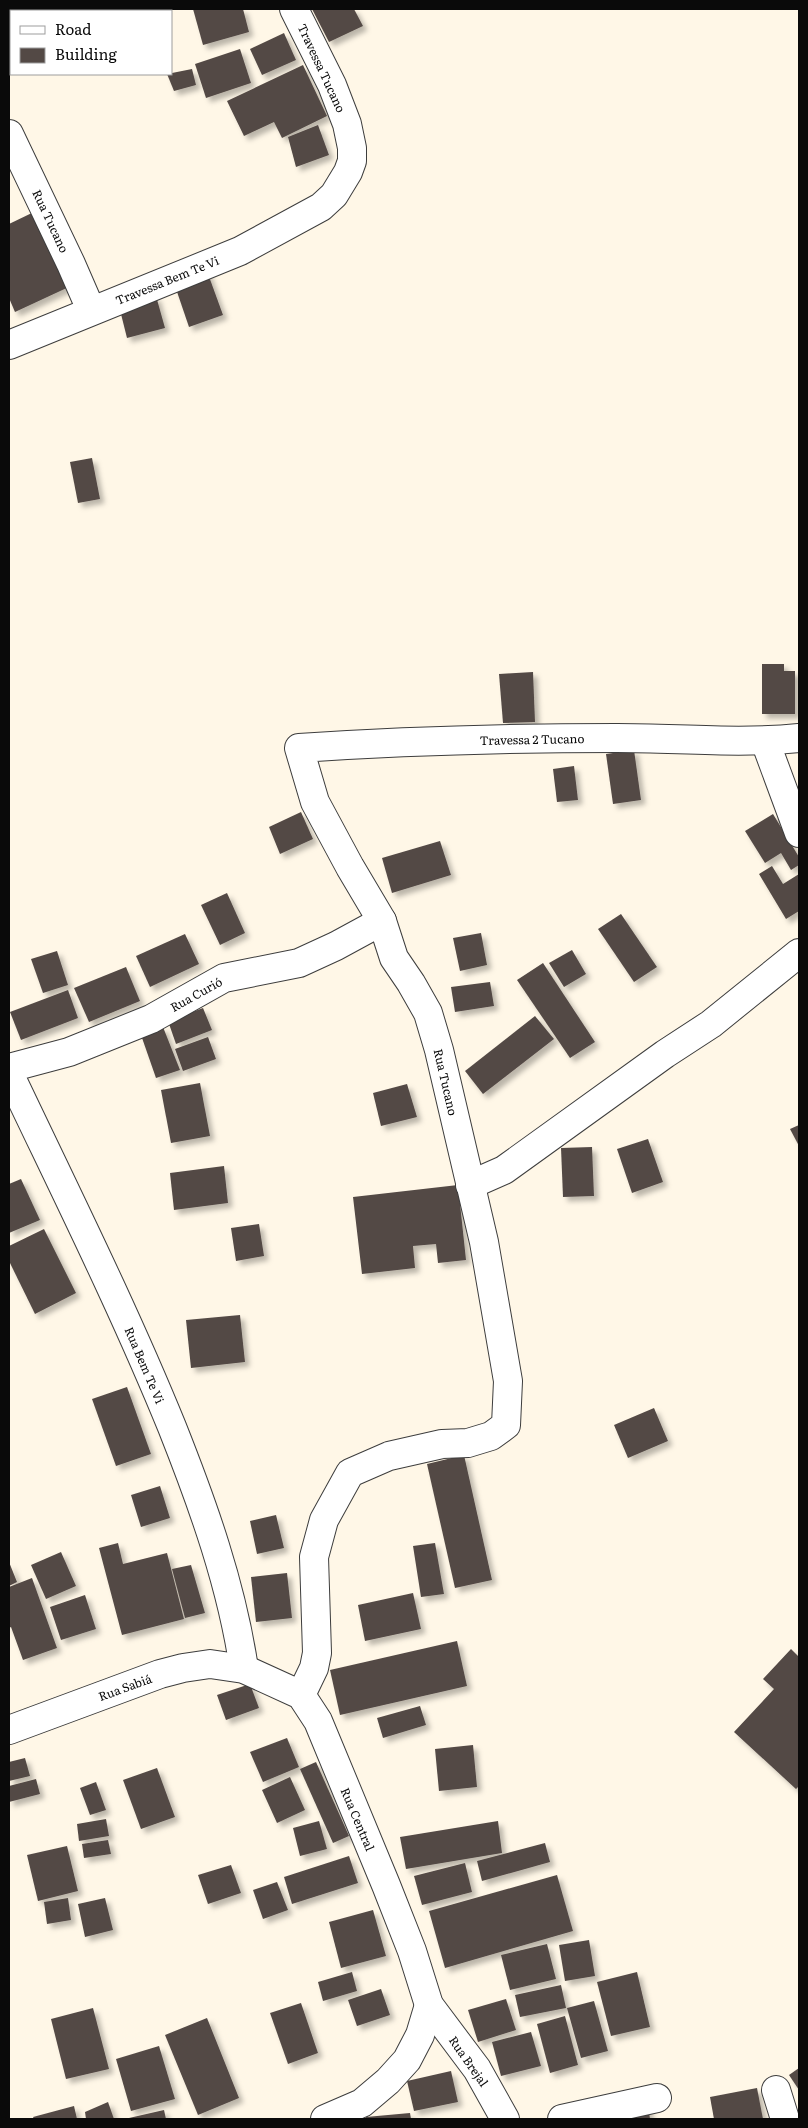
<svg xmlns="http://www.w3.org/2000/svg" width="808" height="2128" viewBox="0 0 808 2128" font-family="Literata,serif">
<defs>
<filter id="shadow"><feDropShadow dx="4.5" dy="4.5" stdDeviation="2.5" flood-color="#0004"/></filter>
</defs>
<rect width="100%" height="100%" fill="#fff7e7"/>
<g fill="#534945" filter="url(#shadow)">
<path d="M9 9H60L61 11H11V48L9 49Z"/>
<path d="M193 9H243L249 32 203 45Z"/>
<path d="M312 9H354L363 26 329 42Z"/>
<path d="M284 33 296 60 262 75 250 49Z"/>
<path d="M240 49 251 83 206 98 195 64Z"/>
<path d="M303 65 327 116 282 138 274 122 244 136 227 101Z"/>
<path d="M192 69 196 85 174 91 167 74Z"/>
<path d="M318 125 329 155 296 167 288 137Z"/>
<path d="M36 211 71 286 15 312 9 298V224Z"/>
<path d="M207 271 223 315 189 327 174 283Z"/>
<path d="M156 296 165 328 127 338 119 306Z"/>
<path d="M92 458 100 499 78 503 70 462Z"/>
<path d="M762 664H784V671H795V714H762Z"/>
<path d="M533 672 535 722 503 723 499 674Z"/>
<path d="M634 750 641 800 613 804 606 754Z"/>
<path d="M574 766 578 800 557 802 553 769Z"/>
<path d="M301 812 313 839 280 854 269 827Z"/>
<path d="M773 814 799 857V865L791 870 781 853 765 863 745 831Z"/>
<path d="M440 841 451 875 392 893 382 858Z"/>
<path d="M772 866 783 884 799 874V911L786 919 759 874Z"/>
<path d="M227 893 245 933 220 945 201 905Z"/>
<path d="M621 914 657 967 634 982 598 929Z"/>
<path d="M481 933 487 965 460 971 453 938Z"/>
<path d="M185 934 199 964 150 987 136 956Z"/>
<path d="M572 950 586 974 564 987 549 963Z"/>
<path d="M57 951 68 985 43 993 31 959Z"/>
<path d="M543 963 595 1042 570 1058 517 980Z"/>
<path d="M126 967 140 1001 89 1022 74 988Z"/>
<path d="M490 982 494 1006 455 1012 451 987Z"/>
<path d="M68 990 78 1018 21 1040 10 1012Z"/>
<path d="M203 1008 212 1030 176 1044 168 1021Z"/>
<path d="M535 1016 554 1039 483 1094 465 1071Z"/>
<path d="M163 1027 180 1070 156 1078 141 1035Z"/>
<path d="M208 1037 216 1059 183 1071 175 1049Z"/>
<path d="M200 1083 210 1136 171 1143 161 1090Z"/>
<path d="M407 1084 417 1117 381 1126 373 1093Z"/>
<path d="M799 1125V1146L790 1129Z"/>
<path d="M648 1139 663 1182 632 1193 617 1149Z"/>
<path d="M592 1147 594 1196 563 1197 561 1148Z"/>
<path d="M224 1166 228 1203 174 1210 170 1173Z"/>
<path d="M21 1179 40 1220 9 1233V1184Z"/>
<path d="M458 1185 466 1260 438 1263 436 1244 413 1246 415 1268 362 1274 353 1197Z"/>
<path d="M259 1224 264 1256 236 1261 231 1228Z"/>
<path d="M44 1229 76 1293 35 1314 9 1261V1246Z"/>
<path d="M240 1315 245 1362 191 1368 186 1320Z"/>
<path d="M127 1387 151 1454 116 1466 92 1399Z"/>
<path d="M654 1408 668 1441 628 1458 614 1425Z"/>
<path d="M464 1455 492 1580 455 1588 427 1464Z"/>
<path d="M160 1486 170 1518 141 1527 131 1495Z"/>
<path d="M276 1515 284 1548 257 1554 250 1521Z"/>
<path d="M118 1543 123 1564 167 1553 184 1619 122 1635 99 1548Z"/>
<path d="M435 1543 444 1594 421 1597 413 1546Z"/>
<path d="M61 1552 76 1586 46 1599 31 1565Z"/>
<path d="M9 1562 17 1582 9 1586Z"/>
<path d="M191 1565 205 1613 185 1618 172 1569Z"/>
<path d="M287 1573 292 1618 256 1622 251 1577Z"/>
<path d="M32 1578 57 1648 23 1660 11 1627 9 1628V1587Z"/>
<path d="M413 1593 421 1629 365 1641 358 1605Z"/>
<path d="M85 1595 96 1629 61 1640 50 1607Z"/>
<path d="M457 1641 467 1686 340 1715 330 1670Z"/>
<path d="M791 1649 799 1657V1786L796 1789 734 1732 774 1689 763 1679Z"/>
<path d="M250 1684 259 1708 226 1720 217 1695Z"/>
<path d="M420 1706 426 1725 383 1738 377 1718Z"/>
<path d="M287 1738 299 1767 263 1782 250 1752Z"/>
<path d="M473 1745 477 1787 439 1791 435 1749Z"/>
<path d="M25 1758 30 1776 9 1781V1762Z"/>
<path d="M316 1762 349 1836 333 1843 300 1769Z"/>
<path d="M157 1768 175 1817 141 1829 123 1780Z"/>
<path d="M290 1777 305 1810 277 1823 262 1790Z"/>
<path d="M36 1779 40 1794 9 1802V1786Z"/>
<path d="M96 1782 106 1810 90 1815 80 1788Z"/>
<path d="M106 1819 109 1836 79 1841 77 1824Z"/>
<path d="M319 1821 327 1849 300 1856 293 1828Z"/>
<path d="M498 1821 502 1853 406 1869 400 1837Z"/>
<path d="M108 1840 111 1854 84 1858 82 1844Z"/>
<path d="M545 1843 550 1862 482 1881 477 1861Z"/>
<path d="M67 1846 78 1891 38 1901 27 1855Z"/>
<path d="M349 1856 358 1883 292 1904 284 1877Z"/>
<path d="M465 1863 472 1892 422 1905 414 1876Z"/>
<path d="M231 1865 241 1893 208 1904 198 1875Z"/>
<path d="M557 1875 573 1931 445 1968 429 1911Z"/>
<path d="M277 1882 288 1910 263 1919 253 1890Z"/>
<path d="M68 1898 71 1920 47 1924 44 1902Z"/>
<path d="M105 1898 113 1930 85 1937 78 1904Z"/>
<path d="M373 1910 386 1956 341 1968 329 1922Z"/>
<path d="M589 1940 595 1976 565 1981 559 1945Z"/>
<path d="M547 1944 556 1979 510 1990 501 1955Z"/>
<path d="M352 1972 357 1991 323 2001 318 1982Z"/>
<path d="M637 1972 650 2027 611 2036 597 1982Z"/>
<path d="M561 1985 566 2008 520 2017 515 1995Z"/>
<path d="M381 1989 390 2015 357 2026 348 2000Z"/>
<path d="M506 1999 516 2030 478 2042 468 2010Z"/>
<path d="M594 2001 608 2051 581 2058 567 2008Z"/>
<path d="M301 2003 318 2053 288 2064 270 2013Z"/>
<path d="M93 2008 109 2069 66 2079 51 2019Z"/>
<path d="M565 2016 578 2065 550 2073 537 2024Z"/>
<path d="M207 2018 239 2098 198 2115 165 2035Z"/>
<path d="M531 2032 541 2066 501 2076 492 2042Z"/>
<path d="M159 2046 175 2099 131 2111 116 2059Z"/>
<path d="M799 2068V2090L789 2075Z"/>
<path d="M451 2071 458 2102 414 2111 407 2081Z"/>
<path d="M757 2088 763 2119H714L710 2097Z"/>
<path d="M108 2102 114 2119H86L85 2112Z"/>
<path d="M74 2106 77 2119H34L33 2117Z"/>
<path d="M648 2106 650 2119H615Z"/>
<path d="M164 2110 166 2119H129V2118Z"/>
<path d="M410 2113 411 2119H366V2117Z"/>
</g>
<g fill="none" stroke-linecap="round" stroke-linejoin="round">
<g stroke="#3d3d3d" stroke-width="30">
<g id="street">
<path d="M9 134 71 264 91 310"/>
<path d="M9 345 240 251 321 207 334 195 348 172 352 161V148L347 124 332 85 294 9"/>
<path d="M765 741 799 833"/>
<path d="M9 1068 69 1052 151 1019 224 978 299 963 336 946 382 921"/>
<path d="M9 1073C65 1191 123 1307 172 1427 203 1505 232 1586 244 1669"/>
<path d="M470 1185 504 1170 665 1054 711 1024 799 953"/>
<path d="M301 1695 314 1668 317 1653 314 1557 324 1520 350 1473 389 1456 442 1444 468 1443 491 1436 506 1425 508 1381 484 1242 439 1050 428 1013 411 983 394 958 382 921 350 867 315 802 299 748C405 741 511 738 617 738 678 738 739 744 799 738"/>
<path d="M9 1730 160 1674 183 1668 210 1664 244 1669 301 1695 318 1721 386 1885 412 1951 429 2005 477 2069 505 2119"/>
<path d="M776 2090 785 2119"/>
<path d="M325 2119 362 2103 388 2081 407 2060 420 2035 429 2005"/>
<path d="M562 2119 657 2098"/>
</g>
</g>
<use href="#street" stroke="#fff" stroke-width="28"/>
</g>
<g text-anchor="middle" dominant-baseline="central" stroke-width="5" stroke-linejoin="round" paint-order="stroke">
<g font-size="12" fill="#0a0a0a" stroke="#fff">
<text transform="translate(322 68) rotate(65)">Travessa Tucano</text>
<text transform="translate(51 221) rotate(65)">Rua Tucano</text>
<text transform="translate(167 280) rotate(-22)">Travessa Bem Te Vi</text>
<text transform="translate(532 739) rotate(-1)">Travessa 2 Tucano</text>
<text transform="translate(196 994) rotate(-29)">Rua Curió</text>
<text transform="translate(446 1082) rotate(77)">Rua Tucano</text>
<text transform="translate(145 1365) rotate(67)">Rua Bem Te Vi</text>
<text transform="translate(125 1687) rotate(-20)">Rua Sabiá</text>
<text transform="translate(358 1819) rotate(67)">Rua Central</text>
<text transform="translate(469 2061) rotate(55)">Rua Brejal</text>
</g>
</g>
<rect width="808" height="2128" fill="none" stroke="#0a0a0a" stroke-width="20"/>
<rect x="10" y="10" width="162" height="65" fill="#ffffff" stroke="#9d9d9d"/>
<rect x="20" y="26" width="25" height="8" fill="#ffffff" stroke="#9d9d9d"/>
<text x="55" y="35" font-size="15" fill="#0a0a0a">Road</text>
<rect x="20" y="48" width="25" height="15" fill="#534945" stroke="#9d9d9d"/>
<text x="55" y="60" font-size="15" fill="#0a0a0a">Building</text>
</svg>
